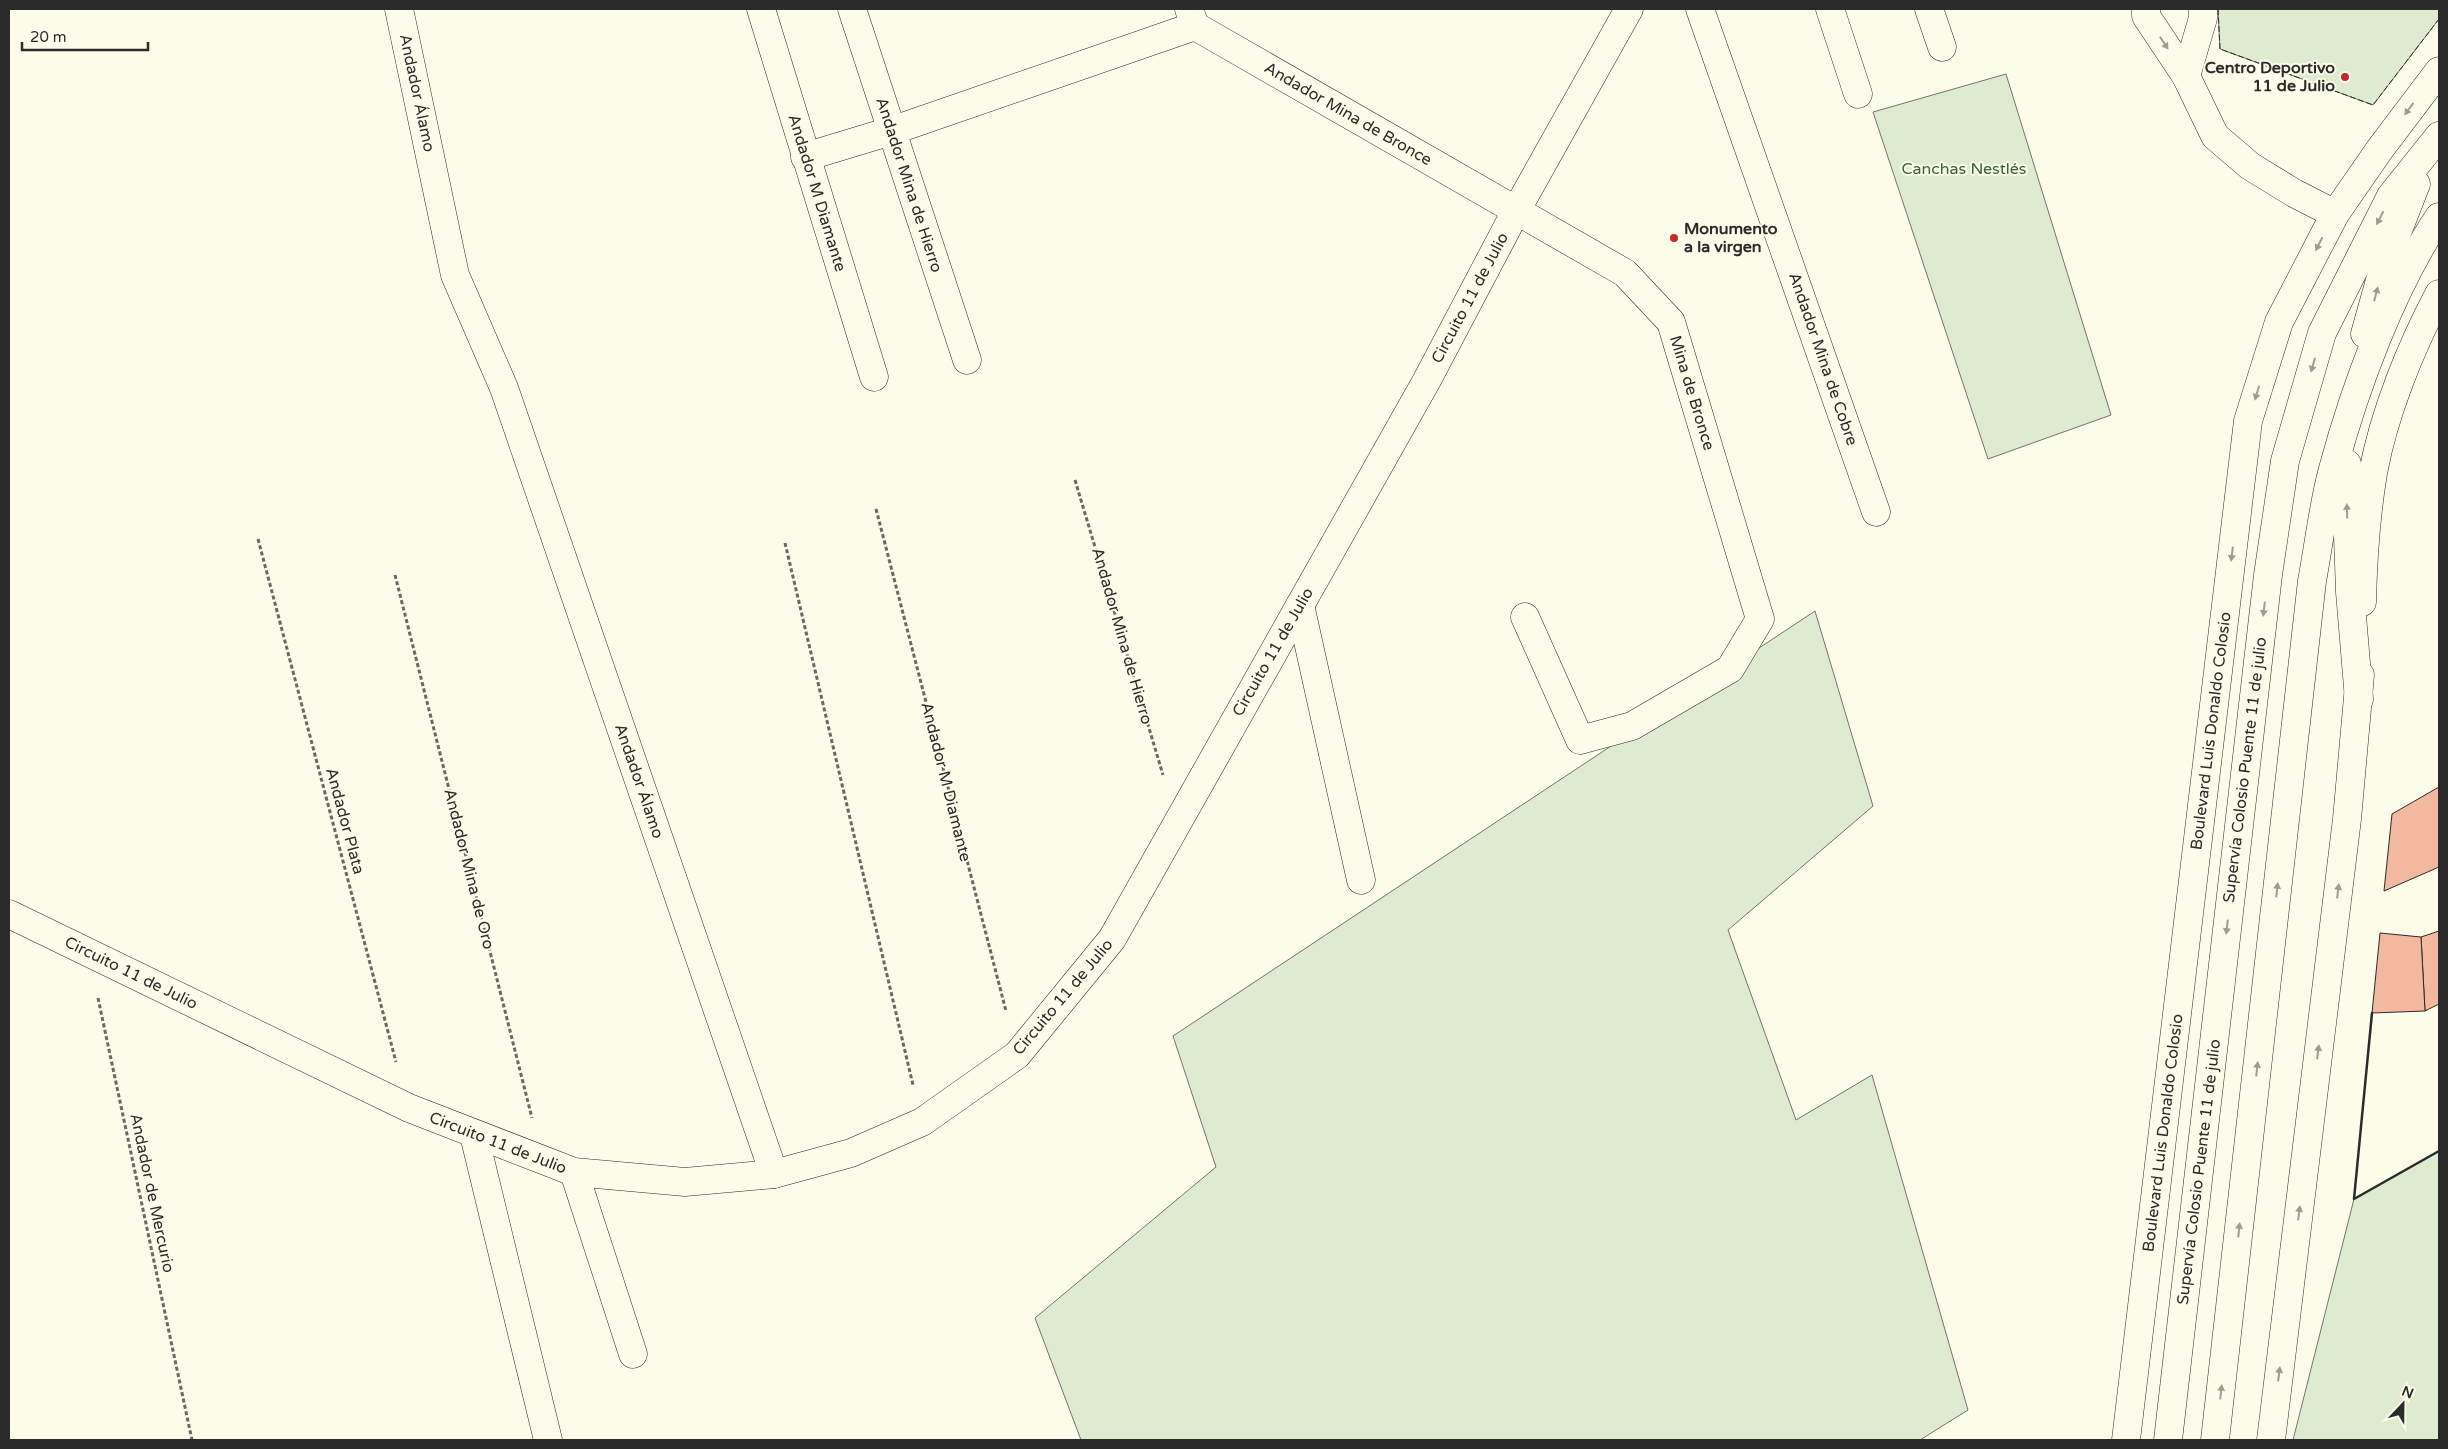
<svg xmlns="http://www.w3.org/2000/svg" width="2448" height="1449" viewBox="0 0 2448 1449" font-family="'Varela Round',sans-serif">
<rect width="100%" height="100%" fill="#fdfbea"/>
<g fill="#deebd1" stroke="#74746e">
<path d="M2218 9H2439V19L2373 105 2220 49Z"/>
<path d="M2006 74 2111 415 1988 459 1873 112Z"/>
<path d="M1815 611 1873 806 1728 930 1796 1120 1872 1075 1968 1410 1920 1440H1081L1035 1318 1216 1167 1173 1036Z"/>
<path d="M2439 1151V1440H2293L2354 1199Z"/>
</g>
<g fill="#f2b8a0" stroke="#2b2b2b">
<path d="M2439 787V867L2384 891 2392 814Z"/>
<path d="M2439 931V1004L2425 1011 2421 937Z"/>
<path d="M2380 933 2421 937 2425 1011 2372 1013Z"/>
</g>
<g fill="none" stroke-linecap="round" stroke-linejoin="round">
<g stroke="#2b2b2b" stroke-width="29">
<g id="street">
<path d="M399 9 455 275 504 388 774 1174"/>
<path d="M761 9 874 377"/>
<path d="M852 9 967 360"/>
<path d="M1189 9 1195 26 1625 273 1671 322 1760 619 1730 669 1632 726 1580 740 1525 617"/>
<path d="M1700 9 1876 512"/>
<path d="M1830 9 1858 94"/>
<path d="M1929 9 1942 47"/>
<path d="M2146 9V16L2186 76 2215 136 2250 166 2294 193 2335 214"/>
<path d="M2186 76 2203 18V9"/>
<path d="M805 157 891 131 1195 26"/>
<path d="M1300 605 1361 880"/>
<path d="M9 914 409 1108 574 1172 685 1182 774 1174 851 1153 922 1122 1017 1055 1112 939 1427 380 1516 211 1629 9"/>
<path d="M474 1135 548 1440"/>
<path d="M574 1172 633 1354"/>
</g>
</g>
<g stroke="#2b2b2b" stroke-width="29">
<g id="secondary">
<path d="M2362 602C2363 558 2366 515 2373 473 2384 413 2411 347 2439 294"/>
<path d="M2126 1440 2248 421 2279 322 2335 214 2380 149 2439 71"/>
<path d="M2271 1440 2347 819 2360 675"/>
</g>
</g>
<g stroke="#2b2b2b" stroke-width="29">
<g id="primary">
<path d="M2365 334 2384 266 2416 184"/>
<path d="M2347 464 2346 480 2350 592 2359 699"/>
<path d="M2168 1440 2268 575 2285 461 2322 333 2391 196 2439 136"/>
<path d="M2215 1440 2312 581C2319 544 2323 505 2333 469 2355 387 2392 287 2439 217"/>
</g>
</g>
<g stroke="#6a6964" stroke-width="3" stroke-dasharray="4 2.5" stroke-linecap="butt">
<path d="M1075 480 1163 775"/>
<path d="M876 509 1006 1011"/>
<path d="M258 539 396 1062"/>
<path d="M785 543 913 1085"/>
<path d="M395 575 532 1118"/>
<path d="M98 998 192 1440"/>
</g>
<use href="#street" stroke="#fdfbea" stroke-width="28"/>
<use href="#secondary" stroke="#fdfbea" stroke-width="28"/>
<use href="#primary" stroke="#fdfbea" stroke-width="28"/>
<path stroke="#2b2b2b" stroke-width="1" stroke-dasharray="6 2.5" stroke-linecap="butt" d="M2218 9 2220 49 2373 105 2439 19"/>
<path stroke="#2b2b2b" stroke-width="2.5" d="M2372 1013 2354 1199 2439 1151"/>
</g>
<defs><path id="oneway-solid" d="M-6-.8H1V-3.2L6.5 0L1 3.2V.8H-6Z" transform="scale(1.25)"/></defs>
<g fill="#9e9d94">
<use href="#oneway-solid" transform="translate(2164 43) rotate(57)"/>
<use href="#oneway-solid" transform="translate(2409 109) rotate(126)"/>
<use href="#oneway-solid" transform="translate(2380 218) rotate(117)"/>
<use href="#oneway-solid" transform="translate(2319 244) rotate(117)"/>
<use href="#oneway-solid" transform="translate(2376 294) rotate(-75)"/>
<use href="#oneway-solid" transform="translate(2313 365) rotate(106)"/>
<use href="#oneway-solid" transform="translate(2257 393) rotate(107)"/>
<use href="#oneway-solid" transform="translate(2347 511) rotate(-92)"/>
<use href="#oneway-solid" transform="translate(2232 554) rotate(97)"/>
<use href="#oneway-solid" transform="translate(2264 609) rotate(97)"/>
<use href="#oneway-solid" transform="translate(2277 890) rotate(-84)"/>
<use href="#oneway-solid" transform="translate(2338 891) rotate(-83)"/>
<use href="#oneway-solid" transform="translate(2227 927) rotate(97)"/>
<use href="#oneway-solid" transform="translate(2318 1052) rotate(-83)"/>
<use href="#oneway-solid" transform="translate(2257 1069) rotate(-84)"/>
<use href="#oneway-solid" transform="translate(2299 1213) rotate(-83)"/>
<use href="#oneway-solid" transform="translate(2239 1230) rotate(-84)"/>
<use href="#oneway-solid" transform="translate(2279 1374) rotate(-83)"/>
<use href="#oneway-solid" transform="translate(2221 1392) rotate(-84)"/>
</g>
<g fill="#c62828" stroke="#fdfbea" stroke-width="2">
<circle cx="2345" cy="77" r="5"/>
<circle cx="1674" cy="238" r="5"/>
</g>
<g text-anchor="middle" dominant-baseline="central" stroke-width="4" stroke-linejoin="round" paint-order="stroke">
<g font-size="16" font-weight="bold" fill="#2b2b2b" stroke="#fdfbea" text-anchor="end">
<text x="2335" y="68">Centro Deportivo<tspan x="2335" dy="18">11 de Julio</tspan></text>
<text x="1684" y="229" text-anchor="start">Monumento<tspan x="1684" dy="18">a la virgen</tspan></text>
</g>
<g font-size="16" fill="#2b2b2b" stroke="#fdfbea">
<text transform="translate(417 93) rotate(78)">Andador Álamo</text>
<text transform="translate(1348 114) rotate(30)">Andador Mina de Bronce</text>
<text transform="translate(909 185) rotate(72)">Andador Mina de Hierro</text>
<text transform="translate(817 193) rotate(73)">Andador M Diamante</text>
<text transform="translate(1470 298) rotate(-62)">Circuito 11 de Julio</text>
<text transform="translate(1823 359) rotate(71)">Andador Mina de Cobre</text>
<text transform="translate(1692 393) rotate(73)">Mina de Bronce</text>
<text transform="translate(1122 636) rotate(74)">Andador Mina de Hierro</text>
<text transform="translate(1273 652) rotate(-60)">Circuito 11 de Julio</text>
<text transform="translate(2211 731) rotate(-83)">Boulevard Luis Donaldo Colosio</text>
<text transform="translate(2245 770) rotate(-83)">Supervía Colosio Puente 11 de julio</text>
<text transform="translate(639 781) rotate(71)">Andador Álamo</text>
<text transform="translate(946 782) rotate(76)">Andador M Diamante</text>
<text transform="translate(345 821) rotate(75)">Andador Plata</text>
<text transform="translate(469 869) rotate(76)">Andador Mina de Oro</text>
<text transform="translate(131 973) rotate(26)">Circuito 11 de Julio</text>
<text transform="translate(1063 997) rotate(-50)">Circuito 11 de Julio</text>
<text transform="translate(2163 1133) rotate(-83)">Boulevard Luis Donaldo Colosio</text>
<text transform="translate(498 1143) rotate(21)">Circuito 11 de Julio</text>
<text transform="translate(2199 1172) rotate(-83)">Supervía Colosio Puente 11 de julio</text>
<text transform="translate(152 1193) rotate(78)">Andador de Mercurio</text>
</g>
<g font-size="16" fill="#34623c" stroke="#fdfbea">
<text x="1964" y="169">Canchas Nestlés</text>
</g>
</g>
<rect width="2448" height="1449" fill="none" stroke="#2b2b2b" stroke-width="20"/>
<g transform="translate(2403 1404) rotate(22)" stroke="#fdfbea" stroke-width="4" paint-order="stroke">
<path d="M0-4L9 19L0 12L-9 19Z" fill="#2b2b2b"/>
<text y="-8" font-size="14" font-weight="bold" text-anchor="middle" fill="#2b2b2b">N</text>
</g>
<path d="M22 42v8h126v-8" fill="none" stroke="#2b2b2b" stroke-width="2.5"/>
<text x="30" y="42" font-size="15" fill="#2b2b2b" stroke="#fdfbea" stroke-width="4" paint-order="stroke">20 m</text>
</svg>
